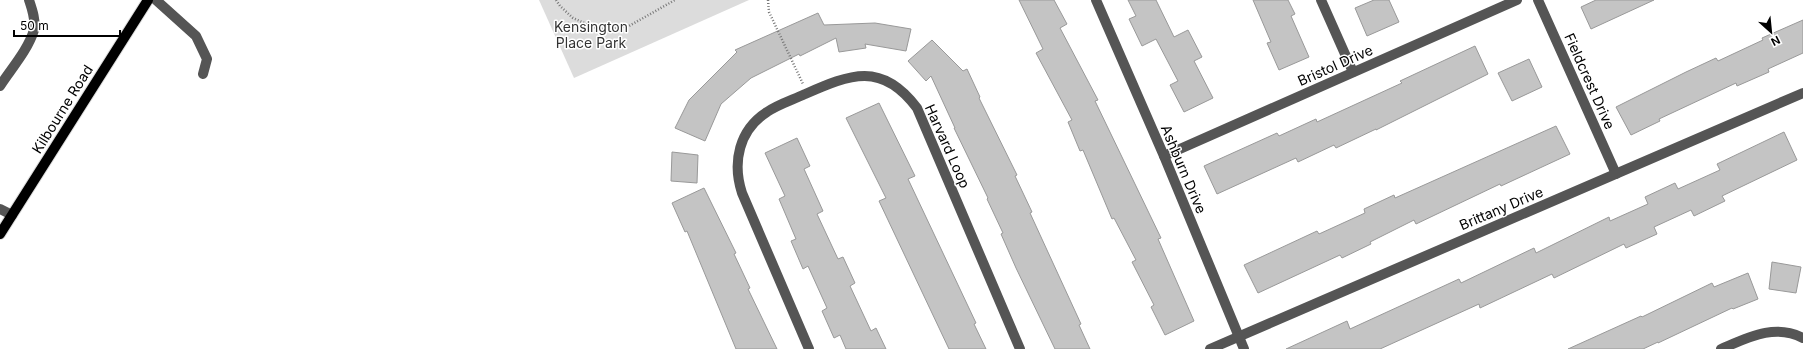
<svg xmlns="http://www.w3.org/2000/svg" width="1803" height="349" viewBox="0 0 1803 349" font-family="Inter,sans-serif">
<rect width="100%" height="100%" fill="#fff"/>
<path fill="#dcdcdc" d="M539 0H749L574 78Z"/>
<g fill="#c4c4c4" stroke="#999">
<path d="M1019 0H1054L1067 24 1060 28 1098 100 1095 101 1161 238 1158 239 1194 321 1165 335 1151 307 1154 305 1132 262 1136 260 1114 218 1112 219 1083 150 1080 151 1068 122 1072 120 1036 53 1043 49Z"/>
<path d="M1128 0H1156L1174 37 1188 30 1202 57 1194 61 1213 98 1184 112 1170 85 1178 81 1156 39 1142 46 1129 19 1136 16Z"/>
<path d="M1253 0H1288L1295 14 1291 16 1309 57 1279 70 1267 43 1271 42Z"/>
<path d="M1374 0H1389L1399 22 1367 36 1355 8Z"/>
<path d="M1596 0H1654L1591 29 1581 7Z"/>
<path d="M818 13 824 25 875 23 911 29 906 51 865 44 866 48 839 52 836 38 800 56 799 54 751 78 721 104 705 141 675 128 689 100 737 52 735 50Z"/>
<path d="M1803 20V53L1768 69 1769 72 1737 86 1736 83 1659 119 1660 121 1631 135 1616 107 1686 72 1716 58 1718 61 1763 40 1762 38Z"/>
<path d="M932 40 963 71 967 69 980 97 979 98 1017 175 1015 176 1032 212 1030 213 1081 324 1079 325 1090 349H1055L1016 268 1001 234 1003 233 987 199 988 198 954 128H955L931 76 926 81 908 61Z"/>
<path d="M1475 46 1488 74 1376 130V129L1336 148 1334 145 1298 162 1296 158 1217 194 1204 166 1277 133 1279 136 1316 119 1317 122 1402 83 1400 81Z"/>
<path d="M1529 59 1542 87 1512 101 1498 73Z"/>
<path d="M879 103 915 176 908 179 976 323 974 324 986 349H949L879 201 886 198 846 118Z"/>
<path d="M1556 126 1570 154 1501 186 1500 184 1416 224 1414 220 1370 242 1371 244 1342 258 1340 255 1258 293 1244 265 1317 231 1319 234 1365 213 1364 209 1394 195 1395 198Z"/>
<path d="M1784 132 1797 160 1722 196 1725 201 1694 216 1691 210 1654 227 1657 234 1626 248 1624 244 1554 278 1552 274 1480 308 1479 304 1380 349H1286L1347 321 1350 329 1459 279 1461 283 1534 248 1536 253 1609 217 1610 221 1648 204 1645 197 1675 183 1678 189 1720 170 1717 164Z"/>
<path d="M797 138 810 166 804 169 823 211 817 214 838 259 843 257 855 283 850 286 871 331 876 328 886 349H846L840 335 834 338 822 311 827 308 808 266 803 269 791 241 796 239 779 199 785 196 765 153Z"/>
<path d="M672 152 698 155 697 183 671 181Z"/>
<path d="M704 188 736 253 734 254 750 288 748 289 777 349H736L687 231 685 232 672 203Z"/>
<path d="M1772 262 1801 267 1796 293 1769 289Z"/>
<path d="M1748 273 1758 299 1733 309 1732 308 1658 343V342L1643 349H1568L1641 316 1642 317 1712 283 1714 287Z"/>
</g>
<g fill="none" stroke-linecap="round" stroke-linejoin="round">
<g stroke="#dbdbdb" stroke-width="12">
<path id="major" d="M0 234 148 0"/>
</g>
<g stroke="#777" stroke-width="2.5" stroke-dasharray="1 2" stroke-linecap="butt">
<path d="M556 0 560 6 573 18 600 30 629 26 675 0"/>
<path d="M768 0 769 12 803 84"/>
</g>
<g stroke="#555" stroke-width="10">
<path d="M156 0 196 36 207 59 203 74"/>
<path d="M1096 0 1164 156 1244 349"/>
<path d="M1321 0 1353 72"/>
<path d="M1538 0 1616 174"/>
<path d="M0 86C11 69 28 50 34 30 36 20 32 9 29 0"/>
<path d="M1164 156 1517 0"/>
<path d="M0 209 12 215"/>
<path d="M809 349 742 193C732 162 739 130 767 112 777 105 792 100 803 95 849 75 881 60 917 108L1020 349"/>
<path d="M1210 349 1803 93"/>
<path d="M1721 349C1747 338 1775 323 1803 338"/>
</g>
<use href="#major" stroke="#000" stroke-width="10"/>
</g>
<g text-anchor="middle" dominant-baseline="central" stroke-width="3" stroke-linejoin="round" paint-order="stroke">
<g font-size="14" fill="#333" stroke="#fff">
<text x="591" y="26">Kensington<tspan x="591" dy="16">Place Park</tspan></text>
</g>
<g font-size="14" fill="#000" stroke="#fff">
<text transform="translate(1335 65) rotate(-24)">Bristol Drive</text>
<text transform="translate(1590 81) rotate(66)">Fieldcrest Drive</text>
<text transform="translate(62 109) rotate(-58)">Kilbourne Road</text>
<text transform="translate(948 146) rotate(66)">Harvard Loop</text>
<text transform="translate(1184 169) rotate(67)">Ashburn Drive</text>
<text transform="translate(1501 208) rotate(-23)">Brittany Drive</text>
</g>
</g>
<g transform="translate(1771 32) rotate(153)" stroke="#ffffff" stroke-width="3" paint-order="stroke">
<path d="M0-3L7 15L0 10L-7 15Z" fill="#000000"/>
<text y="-6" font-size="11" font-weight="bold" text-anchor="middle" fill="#000000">N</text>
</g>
<path d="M14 30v6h106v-6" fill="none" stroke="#000000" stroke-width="2"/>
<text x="20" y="30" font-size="12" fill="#000000" stroke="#ffffff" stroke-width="3" paint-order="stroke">50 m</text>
</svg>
